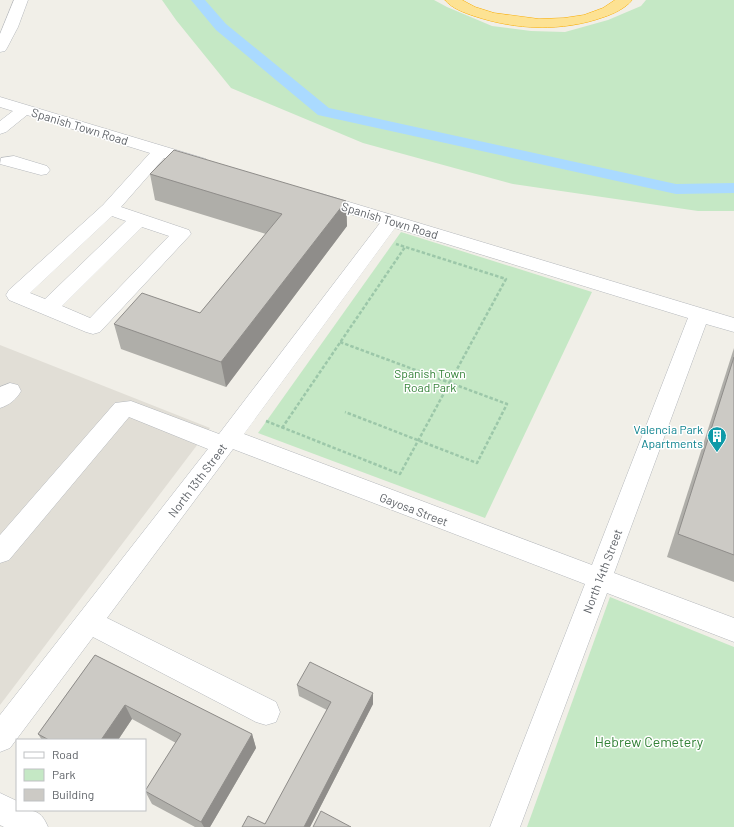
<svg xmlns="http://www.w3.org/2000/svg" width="734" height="827" viewBox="0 0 734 827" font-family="Barlow,sans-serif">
<rect width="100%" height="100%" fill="#f1efe8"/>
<path fill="#e1ded6" d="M0 345 210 428 0 705Z"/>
<g fill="#c5e8c5">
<path d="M162 0H434L447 7 492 26 531 31 565 32 608 20 641 6 646 0H734V211H698L513 184 363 143 231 88 176 20Z"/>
<path d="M401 232 592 292 485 518 258 433Z"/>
<path d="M610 597 734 647V827H527Z"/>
</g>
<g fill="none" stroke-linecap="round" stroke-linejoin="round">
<path fill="#aadaff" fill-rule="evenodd" d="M191 0H205L226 24 329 108 676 184 734 183V193L676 194 318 115 216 30Z"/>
<g stroke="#b5b8bc" stroke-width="1">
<g id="minor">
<path d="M14 0H28L18 27 7 48 5 51 0 52V34Z"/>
<path d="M0 97 206 159 209 163 206 167 200 168 164 158 121 207 189 230 191 234 100 332 93 334 86 332 9 300 6 295 9 290 103 205 150 153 27 115 6 132 0 134V121L13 111 0 107ZM112 216 126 221 45 299 30 293ZM142 227 169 236 90 318 62 306Z"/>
<path d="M14 156 47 166 50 170 47 174 41 175 0 164 1 158Z"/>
<path d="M319 193 734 318V332L706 324 614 573 734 618V642L607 593 520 827H490L585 584 233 449 107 618 276 702 280 712 276 722 266 725 256 722 93 637 10 748 0 752V715L208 449 129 417 9 560 0 563V535L115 403 131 401 219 434 380 223 313 203 310 199 313 195ZM395 228 688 318 592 565 244 434Z"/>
<path d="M10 383 18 385 21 391C16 400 9 405 0 408V387Z"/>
<path d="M0 793 17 801V810C34 810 41 810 48 827H4L0 825Z"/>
</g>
</g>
<g stroke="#f9ab00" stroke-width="1">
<path id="highway" d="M445 0H462L475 7 494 13 539 19 564 18 584 15 603 8 615 0H632C626 8 613 14 604 17 562 32 516 30 474 16 465 13 451 8 445 0Z"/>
</g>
<g stroke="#9cc7a9" stroke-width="2.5" stroke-dasharray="3.5 2" stroke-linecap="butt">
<path d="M340 342 507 404 477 463 345 412"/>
<path d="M266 421 400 474 506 279 396 244"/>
<path d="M282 428 405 247"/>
</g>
<use href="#minor" fill="#fff" fill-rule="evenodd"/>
<use href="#highway" fill="#fde293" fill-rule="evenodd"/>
</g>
<g fill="#afaea9">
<path d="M150 174 346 201 347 226 226 387 121 349 114 324 200 313 266 234 155 200Z"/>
<path d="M734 348V582L667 557Z"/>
<path d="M95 655 252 734 256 748 210 827H195L152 804 145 791 176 743 132 719 118 740H42L38 734Z"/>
<path d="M297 685 373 693V704L310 827H242L265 824 327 710 299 696Z"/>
</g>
<g fill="#8f8d8a">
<path d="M346 201 347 226 226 387 221 362Z"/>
<path d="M373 693V704L310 827H304Z"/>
<path d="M125 705 132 719 118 740H101Z"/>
<path d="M252 734 256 748 210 827H204L201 822Z"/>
</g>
<g fill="#cccac5" stroke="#8f8d8a">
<path d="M174 150 346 201 221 362 114 324 142 293 200 313 282 214 150 174Z"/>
<path d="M734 357V555L678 534Z"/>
<path d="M95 655 252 734 201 822 145 791 181 734 125 705 101 740H49L38 734Z"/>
<path d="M310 662 373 693 304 827H242L248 816 265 824 331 702 297 685Z"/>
<path d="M321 811 351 827H313Z"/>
</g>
<defs>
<g id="building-pin" transform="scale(1)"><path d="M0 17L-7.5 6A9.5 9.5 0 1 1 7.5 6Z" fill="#0f9aa8" stroke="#fff"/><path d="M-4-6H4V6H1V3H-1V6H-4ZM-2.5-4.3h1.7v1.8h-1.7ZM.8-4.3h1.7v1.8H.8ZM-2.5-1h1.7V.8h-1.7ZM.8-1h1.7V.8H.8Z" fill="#fff"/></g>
</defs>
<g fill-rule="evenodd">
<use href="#building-pin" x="717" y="436"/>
</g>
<g text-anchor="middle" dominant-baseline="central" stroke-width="3" stroke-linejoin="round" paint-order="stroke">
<g font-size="12" fill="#5f6368" stroke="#fff">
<text transform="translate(80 126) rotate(17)">Spanish Town Road</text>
<text transform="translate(390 220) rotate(17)">Spanish Town Road</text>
<text transform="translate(197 480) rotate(-53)">North 13th Street</text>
<text transform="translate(414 509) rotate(21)">Gayosa Street</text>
<text transform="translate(602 571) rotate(-69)">North 14th Street</text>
</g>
<g font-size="12" fill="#348238" stroke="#fff">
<text x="430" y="373">Spanish Town<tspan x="430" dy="14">Road Park</tspan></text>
</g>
<g font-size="12" fill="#0d838f" stroke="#fff" text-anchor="end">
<text x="703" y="429">Valencia Park<tspan x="703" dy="14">Apartments</tspan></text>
</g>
<g font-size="14" fill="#348238" stroke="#fff">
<text x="649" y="741">Hebrew Cemetery</text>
</g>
</g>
<rect x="16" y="739" width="130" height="72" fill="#ffffff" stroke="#bfc1c3"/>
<rect x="24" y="752" width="20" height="6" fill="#ffffff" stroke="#bfc1c3"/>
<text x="52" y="759" font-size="12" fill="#5f6368">Road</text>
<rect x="24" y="769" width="20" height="12" fill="#c5e8c5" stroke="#bfc1c3"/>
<text x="52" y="779" font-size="12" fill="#5f6368">Park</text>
<rect x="24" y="789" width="20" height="12" fill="#cccac5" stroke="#bfc1c3"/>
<text x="52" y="799" font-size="12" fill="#5f6368">Building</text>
</svg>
